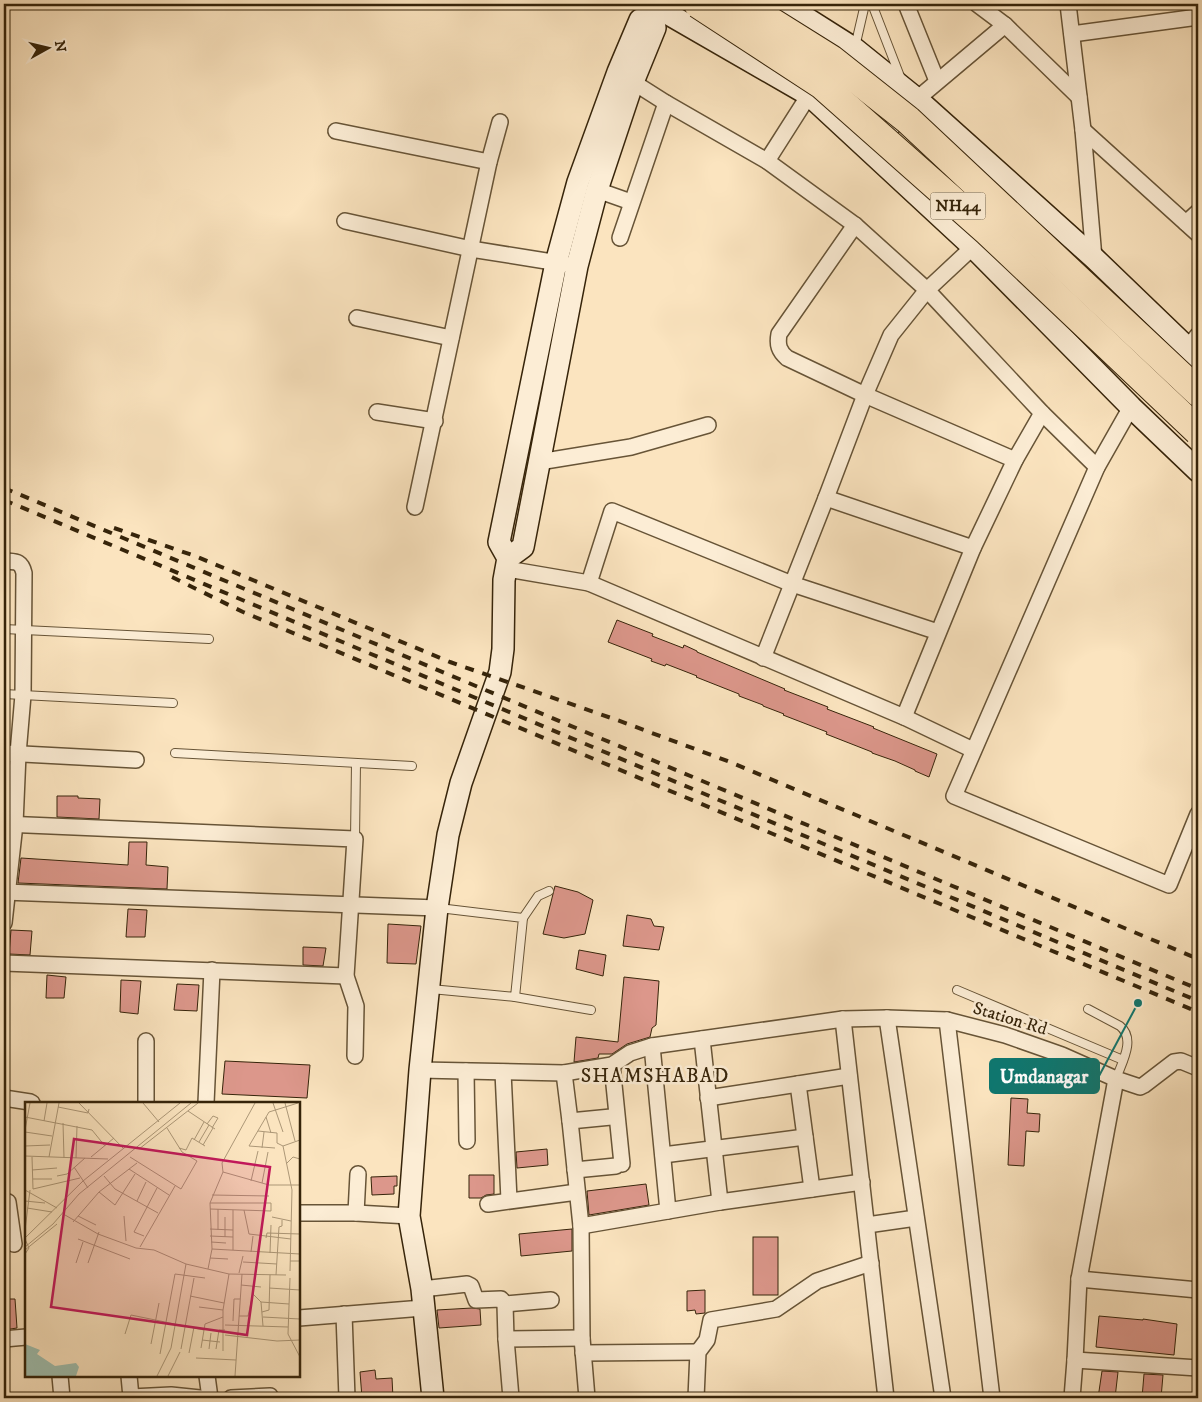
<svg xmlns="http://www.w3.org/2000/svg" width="1202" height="1402" viewBox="0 0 1202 1402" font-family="'IM FELL DW Pica',serif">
<rect width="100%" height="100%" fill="#fbe4bf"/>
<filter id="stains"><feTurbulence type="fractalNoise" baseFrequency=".004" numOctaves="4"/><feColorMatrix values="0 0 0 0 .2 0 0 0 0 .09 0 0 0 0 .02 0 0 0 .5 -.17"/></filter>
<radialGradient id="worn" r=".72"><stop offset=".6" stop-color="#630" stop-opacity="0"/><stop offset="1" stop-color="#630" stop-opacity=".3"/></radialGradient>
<g fill="#dc978b" stroke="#36240a">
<path d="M617 620 653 634 652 636 683 648 684 645 697 651V652L785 689 784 690 828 707 827 709 874 727 873 728 937 754 929 777 915 771V770L895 761 872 753V752L826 734 827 732 783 715 784 714 763 706V705L739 696V694L696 677 697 676 666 664 665 666 651 661 652 659 608 642Z"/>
<path d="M57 796H78V798L100 799 99 819 57 817Z"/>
<path d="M129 842H147L146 865 168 867 167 889 18 883 21 858 128 865Z"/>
<path d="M555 886 578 892 593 900 585 934 564 938 543 934Z"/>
<path d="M128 909 147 910 145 937H126Z"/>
<path d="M627 915 651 919 654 926 664 927 659 950 623 946Z"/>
<path d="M388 924 421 926 416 964 387 963Z"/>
<path d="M11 930 32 931 30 955 9 954Z"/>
<path d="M303 947 326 948 323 966 303 965Z"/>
<path d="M579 950 606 955 603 976 576 969Z"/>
<path d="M47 975 66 977 64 998H46Z"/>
<path d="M624 977 659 981 656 1025 652 1028 650 1037 627 1044 612 1054H599L598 1058 574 1062 576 1037 618 1042Z"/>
<path d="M121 980 141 981 138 1014 120 1012Z"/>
<path d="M177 984 199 985 197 1011 174 1010Z"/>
<path d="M225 1061 310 1065 307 1098 222 1094Z"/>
<path d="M1011 1098 1028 1099 1027 1113 1040 1114 1039 1132 1026 1131 1024 1166 1008 1165Z"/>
<path d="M547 1149 548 1165 517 1168 516 1152Z"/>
<path d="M469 1175H494V1194L486 1195 481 1198H469Z"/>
<path d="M397 1176V1186H394V1194L372 1195 371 1177Z"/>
<path d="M646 1184 649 1205 589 1215 587 1191Z"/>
<path d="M572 1229V1251L521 1256 519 1234Z"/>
<rect x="753" y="1237" width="25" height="58"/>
<path d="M705 1290V1313L696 1314 695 1310 687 1311V1291Z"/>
<path d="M4 1299H15L17 1328 4 1330Z"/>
<path d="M472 1308 480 1309 481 1325 439 1328 437 1310Z"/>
<path d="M1099 1316 1143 1320V1319L1177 1324 1174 1355 1096 1347Z"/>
<path d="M375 1370 376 1379 392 1378 393 1398H362L360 1372Z"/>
<path d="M1102 1371 1118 1372 1115 1398H1098Z"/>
<path d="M1144 1374 1163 1375 1161 1398H1142Z"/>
</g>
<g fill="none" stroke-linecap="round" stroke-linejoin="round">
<g stroke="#675437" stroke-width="10">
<g id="lane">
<path d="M872 4 901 79"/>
<path d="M855 47 865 4"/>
<path d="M4 629 209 639"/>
<path d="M4 694 173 703"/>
<path d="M175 753 412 766"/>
<path d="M355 839 356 763"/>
<path d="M523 918 538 896 549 891"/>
<path d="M431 989 515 997 523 918 439 908"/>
<path d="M957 990 1123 1060"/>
<path d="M515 997 591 1010"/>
<path d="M1088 1009 1120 1026C1136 1039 1122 1062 1116 1079"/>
</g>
</g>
<g stroke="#675437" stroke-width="18">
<g id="street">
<path d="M906 4 937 81"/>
<path d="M977 4 1005 25 1079 97"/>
<path d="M1068 4 1083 130 1094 258"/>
<path d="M1072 34 1198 17"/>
<path d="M625 77 666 103 767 161 855 225 927 290 1042 413 1097 467"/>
<path d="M1083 130 1198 234"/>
<path d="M336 131 489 162"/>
<path d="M879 142 917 99 1005 25"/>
<path d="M767 161 809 95"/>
<path d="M597 190 631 202"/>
<path d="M345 221 471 249 565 264"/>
<path d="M1186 223 1198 212"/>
<path d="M855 225 779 334C777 345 779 351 787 358L865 395 1015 460"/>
<path d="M620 238 666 103"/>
<path d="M357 318 451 338"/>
<path d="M1188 347 1198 335"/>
<path d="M1131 407 1097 467 954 796 1169 885 1198 814"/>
<path d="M377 412 435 421"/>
<path d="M539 462 631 447 708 425"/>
<path d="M826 498 973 548"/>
<path d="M415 507 489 162 500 122"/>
<path d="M4 561C15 562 21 560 24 573L23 695 18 754 15 824 4 923"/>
<path d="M507 569 589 583 904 717 973 750"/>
<path d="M589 583 612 511 792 584 938 632"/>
<path d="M763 658 826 498 865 395 891 335 927 290 973 247"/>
<path d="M904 717 973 548 1015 460 1042 413"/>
<path d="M4 753 136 760"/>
<path d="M4 824 355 839 346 976 356 1006 355 1056"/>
<path d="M4 892 437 908"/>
<path d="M4 963 346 976"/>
<path d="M887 1018 943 1398"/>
<path d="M843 1019 886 1398"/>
<path d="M947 1020 992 1398"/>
<path d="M702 1039 720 1202"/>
<path d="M146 1041V1103"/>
<path d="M652 1046 668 1211"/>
<path d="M612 1065 622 1164"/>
<path d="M420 1070 564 1073 612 1065 630 1053 652 1046 843 1019 887 1018 947 1020 1005 1035 1062 1055 1116 1079"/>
<path d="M466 1071 467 1141"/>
<path d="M503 1072 509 1200"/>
<path d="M564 1073 570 1121 581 1226 582 1338 587 1398"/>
<path d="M798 1084 812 1189"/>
<path d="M4 1098 30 1102 32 1103"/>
<path d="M708 1098 849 1076"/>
<path d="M206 1103 212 970"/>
<path d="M570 1121 611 1117"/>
<path d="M663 1155 805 1137"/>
<path d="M575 1170 616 1166"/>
<path d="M4 1202H8L14 1244"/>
<path d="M488 1204 577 1192"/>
<path d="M299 1213H356L409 1216"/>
<path d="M356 1213 358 1174"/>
<path d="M867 1225 916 1218"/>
<path d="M581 1226 720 1202 862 1182"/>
<path d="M1079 1279 1198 1290"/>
<path d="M422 1289 467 1284 471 1286 476 1300 501 1299 505 1304 551 1300"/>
<path d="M505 1304 506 1339 511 1398"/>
<path d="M344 1314 347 1398"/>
<path d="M299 1318 423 1308"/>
<path d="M4 1339 26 1337"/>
<path d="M506 1339 582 1338"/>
<path d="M583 1353 698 1352"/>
<path d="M1075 1360 1198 1368"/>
<path d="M60 1376 62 1398"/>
<path d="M129 1376 131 1397 171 1395 200 1398"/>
<path d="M207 1376 210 1398"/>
<path d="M231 1398 270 1396 271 1398"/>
<path d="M696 1398 698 1352 707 1340 711 1320 776 1309 817 1281 871 1263"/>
<path d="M1072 1398 1075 1360 1079 1279 1116 1079 1140 1087 1144 1085 1174 1062 1181 1061 1198 1068"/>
</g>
</g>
<g stroke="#36240a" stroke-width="24">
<g id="secondary">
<path d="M651 4 809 95 973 247 1131 407 1198 471"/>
<path d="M784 4 855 49 917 99 1094 258 1198 358"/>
<path d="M508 558 523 547 577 266 597 190 633 82 655 28 653 17 658 7"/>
<path d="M433 1398 422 1289 409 1216 420 1070 437 908 448 835 461 783 500 672 503 649 504 580 508 558 499 542 556 263 578 182 618 72 640 20 653 17"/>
</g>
</g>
<use href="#lane" stroke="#fcedd5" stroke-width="8"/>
<use href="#street" stroke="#fcedd5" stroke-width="15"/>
<use href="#secondary" stroke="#fcedd5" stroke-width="21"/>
<g stroke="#36240a" stroke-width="4" stroke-dasharray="9 9" stroke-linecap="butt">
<path d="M4 488 1198 989"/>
<path d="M4 500 1198 1001"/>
<path d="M114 528 195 556 450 662 617 720 730 762 1198 959"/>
<path d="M172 577 243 612 1198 1012"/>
</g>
<g stroke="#36240a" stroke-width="30" stroke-linecap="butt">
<g id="highway-bridge">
<path d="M698 4 822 85 988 232 1198 431"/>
<path d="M743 4 831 59 908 120 1198 392"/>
</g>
</g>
<use href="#highway-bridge" stroke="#fbe4bf" stroke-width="28"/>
</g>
<g text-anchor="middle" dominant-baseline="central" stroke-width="5" stroke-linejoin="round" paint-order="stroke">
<rect fill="#fcedd5" stroke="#716047" stroke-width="1" x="930.5" y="192.5" width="55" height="27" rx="4"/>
<g font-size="16" font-weight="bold" fill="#36240a">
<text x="958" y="206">NH44</text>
</g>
<g font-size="18" fill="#36240a" stroke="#fcedd5">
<text transform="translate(1010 1019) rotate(17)">Station Rd</text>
</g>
<g font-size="20" letter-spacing="1" fill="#36240a" stroke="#fcedd5">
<text x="655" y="1076">SHAMSHABAD</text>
</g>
</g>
<g transform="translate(25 1102)">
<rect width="275" height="275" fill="#fbe4bf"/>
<path d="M0 236V242L15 248 12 252 30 264 51 261 54 265 51 274H0Z" fill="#9fbfaf"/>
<path fill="none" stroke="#ac9777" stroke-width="1" d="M54 1 98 46M118 1 134 20M230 1 197 61 198 70 244 83H275M248 1 258 30M260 1 270 39M33 5 63 11 64 7M163 9 190 27M0 15 67 28 80 44M241 15 246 31M19 19 22 1M38 21 39 56M182 22 188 14 193 16 187 26M0 28 5 1M233 29 252 31V41L258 44M0 30 27 34M169 38 179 20M174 40 184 23M178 43 188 26M0 44 25 43M154 46 161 48 167 36 180 44M237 46 239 30M250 46 224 44 244 10 273 1M114 47 173 1M0 54 83 57M7 55 8 87M24 55 34 1M66 55 89 36M105 55 156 87 172 59 157 50 142 26M51 56 52 24M261 62 268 55 275 57M49 65 63 86M104 67 144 93M7 68 32 66M32 74 42 72 60 56M79 74 90 87 133 111M8 77H27M226 79 233 49M237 81 243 50M8 87 55 76M0 88 32 106M74 90 90 103 110 72M187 93 244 94M0 99 20 101M112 99 121 80M2 106 27 110M185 107 246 109V101H185M193 107V128M208 108V148M219 108 224 132 266 137M40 113 73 132 111 146 129 148 161 162 204 172 261 173M53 114 71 123M99 114 101 139M247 115 266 119M48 120 74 90 112 61M185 127 208 128M0 128 5 88M119 134 109 130 132 86M185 134 208 135M200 135V115M0 136 58 79 155 1M241 136 242 131 275 132M0 137 4 146 0 152M53 137 105 157M186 140 201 141M0 145 28 122 54 92 166 1M115 145 150 84M187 147 275 152M0 148 32 122M226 150 228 134M245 151 246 123M185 156 203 157M265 159H275V150M218 160 252 162M51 161 58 140M63 161 74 130M183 167 187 147 185 101 198 70M265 169 267 88 258 44 275 38M214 171 218 154M251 173 254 125 257 124V118M265 176 263 232 275 255M216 183 236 185M228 184V192L236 200 238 224M244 186 275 188M165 194 199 201M236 200 264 202M174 205 198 208M237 210 244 208 245 173M214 214H223L228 192M238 215 275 217M208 219 209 197H215M200 223 263 225M100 232 106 213 179 228M200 233 252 239 275 238M177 238 195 240M126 242 134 201M176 246 180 222 198 215M156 247 169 176M184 247 186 231M191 247 194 228H200M198 249V208L204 172M164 251 169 225M135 252 150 172 180 176M171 256 211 258M132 274 146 246 161 162M143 274 155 250M210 274 217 172"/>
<path fill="#c2185b" fill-opacity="0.15" stroke="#c2185b" stroke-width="2.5" d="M49 37 245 65 222 233 26 205Z"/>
<rect width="275" height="275" fill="none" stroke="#36240a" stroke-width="2.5"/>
</g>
<path fill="none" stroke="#0f766e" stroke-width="2" d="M1138 1003L1099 1076"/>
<circle fill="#0f766e" stroke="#fcedd5" stroke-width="2" cx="1138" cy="1003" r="5"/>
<rect fill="#0f766e" stroke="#0f766e" stroke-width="2" x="990" y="1059" width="109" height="34" rx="5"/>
<g font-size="19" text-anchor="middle" font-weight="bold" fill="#fff">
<text x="1044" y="1083">Umdanagar</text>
</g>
<rect width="1202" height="1402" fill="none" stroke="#fbe4bf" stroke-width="20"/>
<rect x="5" y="5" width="1192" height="1392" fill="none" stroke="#36240a" stroke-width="2.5"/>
<rect x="10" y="10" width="1182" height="1382" fill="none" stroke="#36240a"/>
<g transform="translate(48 48) rotate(82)" stroke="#fcedd5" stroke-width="4" paint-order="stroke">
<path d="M0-4L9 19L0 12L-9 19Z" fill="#36240a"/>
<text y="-8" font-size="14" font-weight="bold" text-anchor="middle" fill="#36240a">N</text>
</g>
<rect width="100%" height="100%" filter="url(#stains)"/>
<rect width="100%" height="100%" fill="url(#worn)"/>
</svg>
